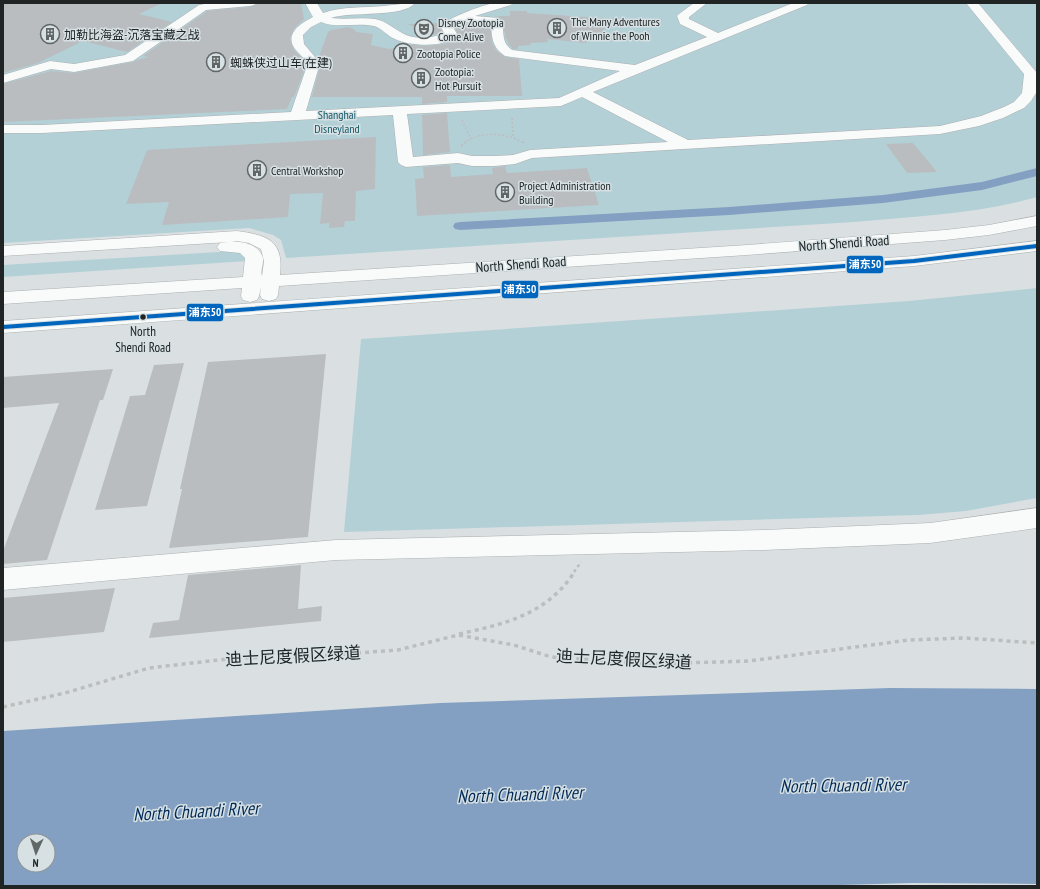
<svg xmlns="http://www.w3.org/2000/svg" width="1040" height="889" viewBox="0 0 1040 889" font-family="'PT Sans Narrow','Noto Sans SC',sans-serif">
<rect width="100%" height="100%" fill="#dae0e1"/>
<g fill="#b4d0d7">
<path d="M3 3H1037V197C978 214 915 216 854 222L286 258 281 240 273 235 249 228 3 243Z"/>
<path d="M235 251 244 254 248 261 3 277V265Z"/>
<path d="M1037 288V498L966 511 918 515 344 532 361 339 909 301Z"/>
</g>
<path fill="#83a0c2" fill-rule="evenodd" d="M890 688 1037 689V884L912 883 805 886H3V731L440 703ZM24 841H48V865H24Z"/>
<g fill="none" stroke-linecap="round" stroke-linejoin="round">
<path fill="#83a0c2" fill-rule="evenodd" d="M1037 168V176L982 190 883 203 729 215 460 230 455 229 453 226 455 223 460 222 729 207 883 195 982 182Z"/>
</g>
<g fill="#b9bdbf">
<path d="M3 3H162L139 14 172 22 127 52 83 41 38 63 3 73Z"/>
<path d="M268 3H301L304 19 294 29 290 39 294 50 302 58 306 66 294 97H292L287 109 3 122V84L51 71 74 73 133 62 137 60 149 57 143 56 207 11 250 7 257 4Z"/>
<path d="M510 11H527V13L614 19 593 42 589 40 586 43 547 39 548 42 530 43 531 45 518 46V49H513L509 45 506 38 502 21 499 17 495 16H510Z"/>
<path d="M442 23 440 27 442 32 430 36 408 24Z"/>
<path d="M465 24 490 25 492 42 496 50 505 57 519 59 522 96H447V102L422 104V97H312L321 63 318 59 328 32 331 30 348 27 354 29 356 32 373 34 371 45 389 49 412 45 428 46 445 44 453 40 458 35 455 28Z"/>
<path d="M447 113 450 152 423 155 422 115Z"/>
<path d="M376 137 375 189 356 191 355 221H345L344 227 329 228V223L320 224 323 193 290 194 288 217 162 225 169 202 126 204 147 150Z"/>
<path d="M913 143 937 172 907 173 886 144Z"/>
<path d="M450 165 451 177 493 174 492 168 505 166 507 173 587 168 599 205 417 216 415 179 424 178 423 167Z"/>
<path d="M326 354 308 537 169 548 182 489H180L208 362Z"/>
<path d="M184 363 147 506 95 510 130 396 145 395 154 365Z"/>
<path d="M113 369 103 400H100L47 560 3 564V551L59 403 3 408V377Z"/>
<path d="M301 565 298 609 322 606 321 621 149 638 153 623 179 620 188 575Z"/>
<path d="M115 588 104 632 3 642V598Z"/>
</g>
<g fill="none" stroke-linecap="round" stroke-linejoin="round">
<g stroke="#abafb0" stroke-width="1">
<g id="minor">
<path d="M210 3H256L254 5 250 6 206 10 133 61 74 72 51 69 3 83V75L50 61 74 64 125 55 199 5Z"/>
<path d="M305 3H317L323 13C343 6 363 8 384 6 395 5 404 3 415 3 403 18 351 11 331 18 346 20 360 17 375 19 386 21 393 28 402 33 414 40 432 39 444 33L441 27C446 18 483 5 494 3 500 2 507 3 513 3L511 5 475 16 498 18C508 28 498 40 512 50L635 65 707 37 680 24 677 16 679 14 694 3H707L689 17V19L718 33 793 3H809L807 5 593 92 688 140 940 126 981 116 1004 107 1014 102 1022 93 1024 74 966 3H978L1037 73 1036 93 1031 101 1024 108 1003 118 979 126 940 134 532 158 515 164 495 166H472L458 163 406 167 401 165 398 162 393 115 42 133H3V125H42L291 112 308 63C304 58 299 54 295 49 284 34 301 23 313 17ZM321 22C338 29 356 22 374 26 382 28 387 36 395 39 409 46 447 49 457 34L453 27 465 22 491 24C492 38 492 47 505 56L620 71 559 98 306 111 320 63 304 44 303 35 311 27ZM582 97 668 142 530 150 513 155 495 156H472L458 153 413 157 407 114 561 106Z"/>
<path d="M1037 216V226L989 235 945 240 747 255 279 286 278 295 276 299 269 301 262 299 260 295 261 287 259 296 257 300 250 302 243 300 241 296 242 288 3 304V292L243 277 245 258 240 253 220 251 217 247 220 243 229 242 3 256V246L237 231C267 235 284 240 280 275L747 245 945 230 989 225ZM237 241 249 243 261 249 264 261 262 276C260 271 264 263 263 258 259 244 242 241 230 242Z"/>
<path d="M1037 241V251L914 266 3 333V321L914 256Z"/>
<path d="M1037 508V528L930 543 764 550 336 560 3 590V568L336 540 764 530 930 523Z"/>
</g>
</g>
<g stroke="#bbbebe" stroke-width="1.5" stroke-dasharray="2 2" stroke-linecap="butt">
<path d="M512 118 513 137"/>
<path d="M462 120 471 139"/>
<path d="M464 143C481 130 507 133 524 143"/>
</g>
<g stroke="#bbbebe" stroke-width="2" stroke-dasharray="2.5 2.5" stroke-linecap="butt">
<path d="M523 142 524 143"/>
<path d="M461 146 466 142"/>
</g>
<path stroke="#bbbebe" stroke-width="2.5" stroke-dasharray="3 3" stroke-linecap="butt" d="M574 572 581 562"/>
<g stroke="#bbbebe" stroke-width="3.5" stroke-dasharray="4 4" stroke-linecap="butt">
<path d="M459 634C505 624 548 614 575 571"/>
<path d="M3 707 65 693 149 668 236 658 317 656 398 650 458 635 514 645 551 657 651 664 749 661 909 640 965 638 1037 643"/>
</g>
<use href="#minor" fill="#f9fafa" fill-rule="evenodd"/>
<g stroke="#d7e1e4" stroke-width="6">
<path id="bus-1" d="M3 327 914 261 1037 246"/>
</g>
<use href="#bus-1" stroke="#0065bd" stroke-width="4"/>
</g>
<defs>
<g id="building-ring" transform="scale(1)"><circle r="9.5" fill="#d7e1e4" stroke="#616667" stroke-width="1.5"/><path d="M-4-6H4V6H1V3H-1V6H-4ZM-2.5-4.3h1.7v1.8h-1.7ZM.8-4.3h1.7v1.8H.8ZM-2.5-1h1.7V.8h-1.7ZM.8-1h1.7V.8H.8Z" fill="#616667"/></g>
<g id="theatre-ring" transform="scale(1)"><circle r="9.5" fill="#d7e1e4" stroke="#616667" stroke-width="1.5"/><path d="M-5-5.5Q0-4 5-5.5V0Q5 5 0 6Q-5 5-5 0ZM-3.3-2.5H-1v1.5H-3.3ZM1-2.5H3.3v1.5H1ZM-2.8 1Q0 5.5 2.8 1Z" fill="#616667"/></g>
</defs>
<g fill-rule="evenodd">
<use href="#building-ring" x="557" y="28"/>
<use href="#theatre-ring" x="424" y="29"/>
<use href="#building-ring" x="50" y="34"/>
<use href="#building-ring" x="403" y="53"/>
<use href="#building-ring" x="216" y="62"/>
<use href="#building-ring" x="421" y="78"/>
<use href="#building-ring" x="257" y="170"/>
<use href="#building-ring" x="505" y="192"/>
</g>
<circle fill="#202425" stroke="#d7e1e4" stroke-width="1.5" cx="143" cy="317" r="3.5"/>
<g text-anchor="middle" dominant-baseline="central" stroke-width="3" stroke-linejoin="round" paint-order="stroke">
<g font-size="12" fill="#202425" stroke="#d7e1e4" text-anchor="start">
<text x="571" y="21">The Many Adventures<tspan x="571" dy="14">of Winnie the Pooh</tspan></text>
<text x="438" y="22">Disney Zootopia<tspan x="438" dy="14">Come Alive</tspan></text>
<text x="64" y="34">加勒比海盗-沉落宝藏之战</text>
<text x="417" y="53">Zootopia Police</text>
<text x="230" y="62">蜘蛛侠过山车(在建)</text>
<text x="435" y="71">Zootopia:<tspan x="435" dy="14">Hot Pursuit</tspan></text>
<text x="271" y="170">Central Workshop</text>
<text x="519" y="185">Project Administration<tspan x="519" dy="14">Building</tspan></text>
</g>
<g font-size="12" fill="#125866" stroke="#d7e1e4">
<text x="337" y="114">Shanghai<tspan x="337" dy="14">Disneyland</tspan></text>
</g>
<g font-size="13" fill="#202425" stroke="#d7e1e4">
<text x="143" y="331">North<tspan x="143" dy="16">Shendi Road</tspan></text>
</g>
<g font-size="14" fill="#202425" stroke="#d7e1e4">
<text transform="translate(844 243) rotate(-4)">North Shendi Road</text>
<text transform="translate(521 264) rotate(-4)">North Shendi Road</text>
</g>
<g font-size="17" fill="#202425" stroke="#d7e1e4">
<text transform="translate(293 656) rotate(-3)">迪士尼度假区绿道</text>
<text transform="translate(624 659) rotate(3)">迪士尼度假区绿道</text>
</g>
<g font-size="18" font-style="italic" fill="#002955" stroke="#d7e1e4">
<text transform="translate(843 785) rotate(-1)">North Chuandi River</text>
<text transform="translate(520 794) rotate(-2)">North Chuandi River</text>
<text transform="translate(196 811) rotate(-3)">North Chuandi River</text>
</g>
</g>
<g stroke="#d7e1e4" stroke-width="1.5">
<rect x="846" y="255" width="38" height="19" rx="4" fill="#0065bd"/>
<rect x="501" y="280" width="38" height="19" rx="4" fill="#0065bd"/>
<rect x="186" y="303" width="38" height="19" rx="4" fill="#0065bd"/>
</g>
<g font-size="11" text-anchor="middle" font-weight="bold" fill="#fff">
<text x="865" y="268">浦东50</text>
<text x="520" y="293">浦东50</text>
<text x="205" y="316">浦东50</text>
</g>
<rect width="1040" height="889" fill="none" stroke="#202425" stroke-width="8"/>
<g transform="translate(36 853) rotate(183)"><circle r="19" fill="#d7e1e4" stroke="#8e9598"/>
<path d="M0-3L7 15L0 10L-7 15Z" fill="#616667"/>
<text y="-6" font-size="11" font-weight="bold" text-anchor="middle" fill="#202425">N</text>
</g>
</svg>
